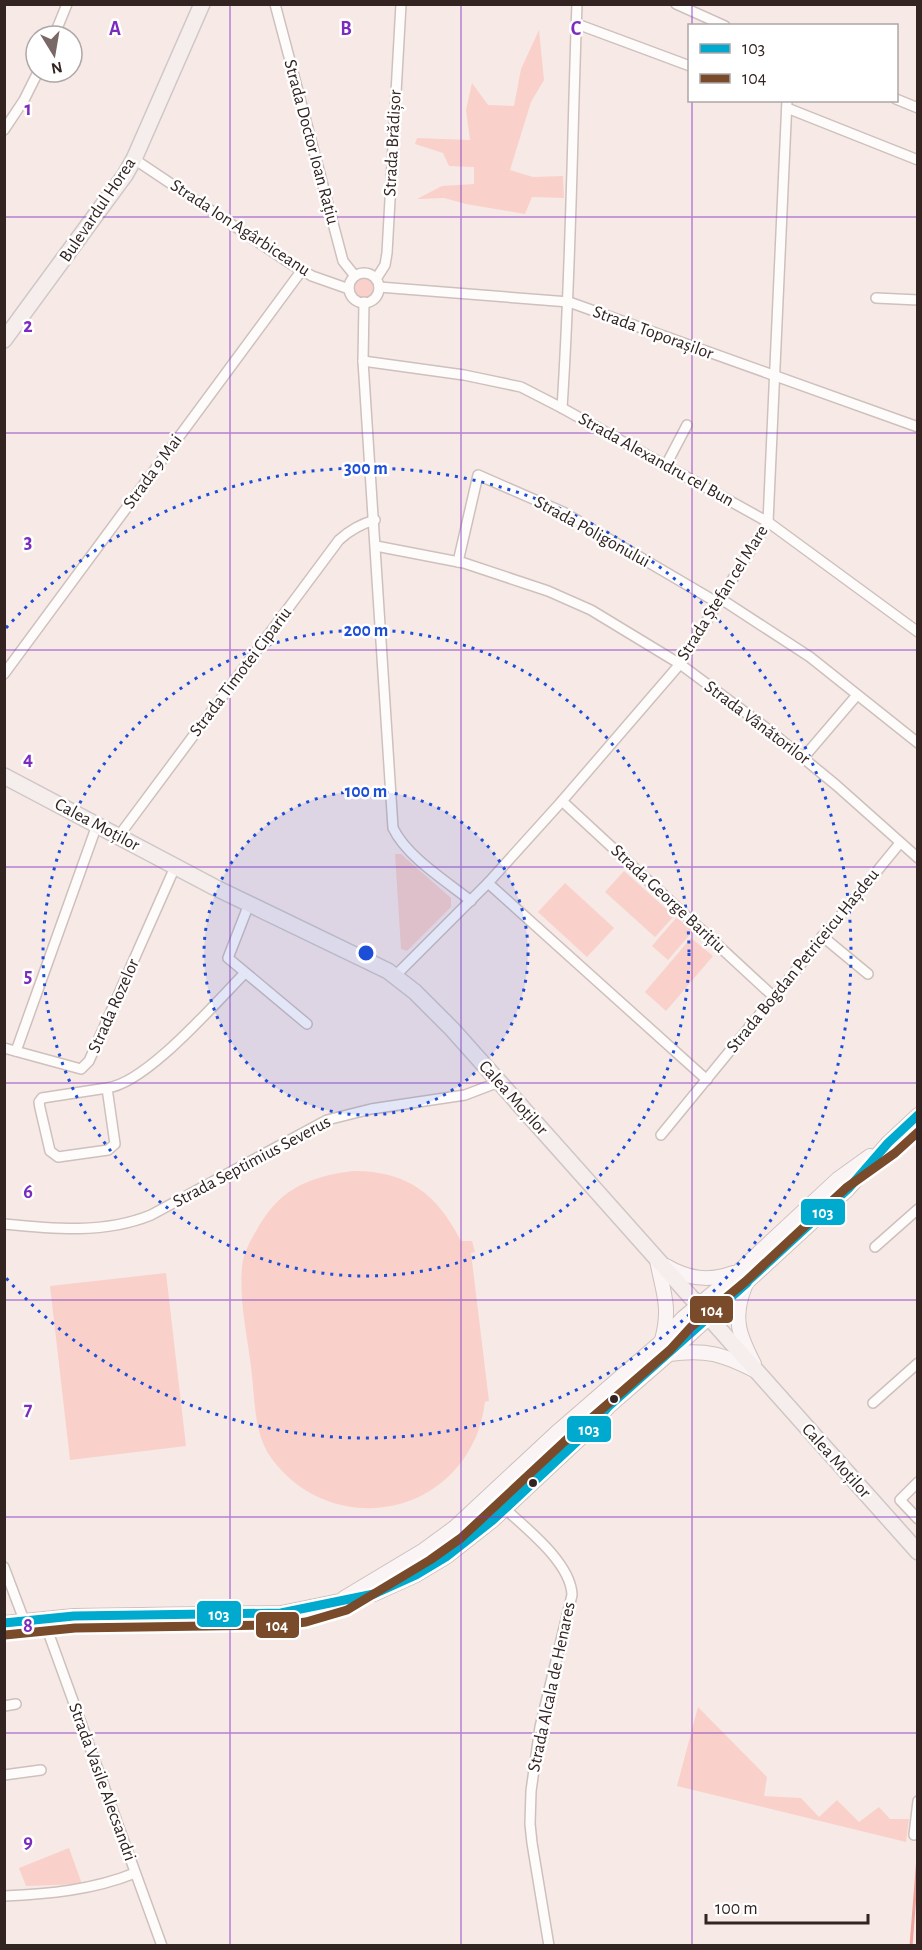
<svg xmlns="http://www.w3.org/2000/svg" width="922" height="1950" viewBox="0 0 922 1950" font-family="'Alegreya Sans',sans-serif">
<rect width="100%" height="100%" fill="#f7e9e6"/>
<g fill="#f9d1ca">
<path d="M539 30 544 80 531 102 510 170 533 177 563 176 564 198 532 197 525 214 466 204 444 198 417 199 442 186 474 184V167L449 166 443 153 415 144 417 138 470 140 466 110 472 83 488 105 514 106 521 69Z"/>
<circle cx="364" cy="288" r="10"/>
<path d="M395 854H401L451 898V907L407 951 401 949Z"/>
<path d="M624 871 674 916 655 937 605 892Z"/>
<path d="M565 883 614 928 587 957 538 912Z"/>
<path d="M677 917 693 931 668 960 652 946Z"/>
<path d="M691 938 713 956 666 1011 645 992Z"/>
<path d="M353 1171C408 1171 437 1194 461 1241H472L475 1252 471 1253 489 1401 485 1402C483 1415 480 1429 474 1441 435 1523 325 1531 272 1459 253 1434 255 1396 251 1367 247 1334 239 1300 242 1267 243 1255 249 1243 255 1233 278 1190 306 1177 353 1171Z"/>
<path d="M166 1273 186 1446 70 1460 50 1286Z"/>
<path d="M698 1707 767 1777 764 1796 801 1798 819 1817 837 1800 859 1822 879 1807 890 1819H909L906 1842 677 1786Z"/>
<path d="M69 1848 82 1884 26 1886 19 1868Z"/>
</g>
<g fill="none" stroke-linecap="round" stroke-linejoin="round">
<path stroke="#efa39a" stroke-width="3" d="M911 1946 918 1857"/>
<g stroke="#cec0bd" stroke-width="12">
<g id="street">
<path d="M275 4 343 261 355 276"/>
<path d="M676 4 725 26"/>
<path d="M577 24 690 66"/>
<path d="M54 36 67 4"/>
<path d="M896 99 918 108"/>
<path d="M787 108 918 160"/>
<path d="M4 130 24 100 38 72"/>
<path d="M134 159 291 264 312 276 349 289"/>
<circle cx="364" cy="288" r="15"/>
<path d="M376 279 385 265 387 253 401 4"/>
<path d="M379 287 569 302 918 427"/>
<path d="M876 298 918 300"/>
<path d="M364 302 363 361 393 828C407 857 446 881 471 901"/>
<path d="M363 361 464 375 521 387 562 408 768 522 918 632"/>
<path d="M562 408C571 273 572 139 577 4"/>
<path d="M666 465 687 425"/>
<path d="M376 546 464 563 548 591 591 610 680 664 769 730 836 785 918 858"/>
<path d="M458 562 478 475 563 512 718 603"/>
<path d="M721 599 810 657 918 743"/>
<path d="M4 674 302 270"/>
<path d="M804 757 857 695"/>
<path d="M562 801 774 997"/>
<path d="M118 837 339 540C350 530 360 524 375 520"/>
<path d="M488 883 707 1080"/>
<path d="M249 904 228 958 307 1024"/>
<path d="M822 936 868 974"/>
<path d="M395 976 488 883 562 801 680 664 768 522 787 100"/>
<path d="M4 1048 81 1069 89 1061 175 867"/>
<path d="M16 1051 97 825"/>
<path d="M107 1088 115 1144 108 1150 58 1157 50 1151 40 1108 39 1102 42 1098 107 1088C147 1083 215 1003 245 973"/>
<path d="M661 1135 900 843"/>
<path d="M4 1224C54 1229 105 1234 151 1215L327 1120 371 1109 465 1095 499 1082"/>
<path d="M875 1247 918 1209"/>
<path d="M873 1403 918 1363"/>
<path d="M918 1482 900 1500 918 1519"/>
<path d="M490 1495C515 1520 571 1559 572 1595L540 1727 531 1791 530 1824 532 1843 549 1946"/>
<path d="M4 1567 24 1620"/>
<path d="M43 1618 162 1946"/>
<path d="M4 1706 16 1704"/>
<path d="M4 1775 41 1770"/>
<path d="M914 1835 918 1801"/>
<path d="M4 1896C49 1894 93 1890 135 1873"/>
</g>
</g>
<g stroke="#cec0bd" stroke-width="16">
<g id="secondary">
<path d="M657 1260C663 1293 671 1306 662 1340"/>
<path d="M666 1266C688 1279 709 1282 733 1273"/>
<path d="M745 1286C732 1318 739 1335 754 1364"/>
<path d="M669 1354C707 1349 722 1354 756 1371"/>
<path d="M344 1598 424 1550 454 1528 556 1433 662 1341 683 1318 738 1272 838 1179 870 1156"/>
<path d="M4 1623 74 1616 281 1613 374 1594 416 1575 446 1557 493 1520 584 1435 608 1407 669 1354 848 1189 888 1143 918 1115"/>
</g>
</g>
<g stroke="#cfc7c6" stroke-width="18">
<g id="primary">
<path d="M4 340 125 175 134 159 202 4"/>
<path d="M4 776 214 887 388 971 415 992 452 1029 918 1552"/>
</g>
</g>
<use href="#street" stroke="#fefcfb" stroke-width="9"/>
<use href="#secondary" stroke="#faf5f4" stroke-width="14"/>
<use href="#primary" stroke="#f6eeed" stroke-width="15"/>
<g stroke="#fff" stroke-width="14">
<g id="bus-1">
<path d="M723 1304 848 1189 888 1143 918 1115"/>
<path d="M4 1623 74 1616 281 1613 374 1594 416 1575 446 1557 493 1520 584 1435 608 1407 747 1283"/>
</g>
</g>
<g stroke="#fff" stroke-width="14">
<path id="bus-2" d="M5 1635 75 1628 281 1625 306 1622 347 1610 430 1560 461 1538 564 1442 670 1350 691 1327 746 1281 846 1188 895 1153 918 1132"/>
</g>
<use href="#bus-1" stroke="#00a9ce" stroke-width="9"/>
<use href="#bus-2" stroke="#7a4b2a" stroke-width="9"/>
</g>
<path fill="none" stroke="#7b2cbf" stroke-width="1.5" stroke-opacity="0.55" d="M230 4V1946M461 4V1946M692 4V26M692 100V1946M4 217H918M4 433H918M4 650H918M4 867H918M4 1083H918M4 1300H918M4 1517H918M4 1733H918"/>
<circle cx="366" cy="953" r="162" fill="#1d4ed8" fill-opacity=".12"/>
<g fill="none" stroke="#1d4ed8" stroke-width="3" stroke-dasharray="3 6">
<circle cx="366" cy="953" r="162"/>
<circle cx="366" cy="953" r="323"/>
<path d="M6 628A485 485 0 1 1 6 1278"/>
</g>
<g fill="#332422" stroke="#fff" stroke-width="2">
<circle cx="614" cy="1399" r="5"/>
<circle cx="533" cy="1483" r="5"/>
</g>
<g text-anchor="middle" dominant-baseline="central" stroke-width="5" stroke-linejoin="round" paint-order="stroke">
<g font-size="18" fill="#332422" stroke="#fff">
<text transform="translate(311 142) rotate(75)">Strada Doctor Ioan Rațiu</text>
<text transform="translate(393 143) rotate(-87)">Strada Brădișor</text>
<text transform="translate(98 210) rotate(-56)">Bulevardul Horea</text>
<text transform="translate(240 228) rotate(33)">Strada Ion Agârbiceanu</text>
<text transform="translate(653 333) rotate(20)">Strada Toporașilor</text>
<text transform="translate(656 460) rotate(29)">Strada Alexandru cel Bun</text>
<text transform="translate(153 472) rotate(-54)">Strada 9 Mai</text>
<text transform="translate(592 532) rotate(29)">Strada Poligonului</text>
<text transform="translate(723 593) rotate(-58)">Strada Ștefan cel Mare</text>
<text transform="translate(241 672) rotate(-53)">Strada Timotei Cipariu</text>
<text transform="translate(757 723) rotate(37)">Strada Vânătorilor</text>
<text transform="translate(97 825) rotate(28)">Calea Moților</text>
<text transform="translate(668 899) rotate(43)">Strada George Barițiu</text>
<text transform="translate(803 961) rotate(-51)">Strada Bogdan Petriceicu Hașdeu</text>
<text transform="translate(114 1006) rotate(-66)">Strada Rozelor</text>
<text transform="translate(513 1098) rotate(48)">Calea Moților</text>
<text transform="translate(252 1162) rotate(-28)">Strada Septimius Severus</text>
<text transform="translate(836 1461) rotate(48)">Calea Moților</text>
<text transform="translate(552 1687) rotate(-78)">Strada Alcala de Henares</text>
<text transform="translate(102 1782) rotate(70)">Strada Vasile Alecsandri</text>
</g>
</g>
<g font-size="20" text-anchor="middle" font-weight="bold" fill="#7b2cbf" stroke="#fff" stroke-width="5" stroke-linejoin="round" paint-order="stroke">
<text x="115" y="35">A</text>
<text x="346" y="35">B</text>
<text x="576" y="35">C</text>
<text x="28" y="115">1</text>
<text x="28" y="332">2</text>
<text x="28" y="548">3</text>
<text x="28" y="765">4</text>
<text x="28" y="982">5</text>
<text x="28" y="1198">6</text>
<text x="28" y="1415">7</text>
<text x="28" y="1632">8</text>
<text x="28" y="1848">9</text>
</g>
<circle cx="366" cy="953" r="9" fill="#1d4ed8" stroke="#fff" stroke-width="3"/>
<g font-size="18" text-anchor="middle" font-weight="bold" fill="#1d4ed8" stroke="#fff" stroke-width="5" stroke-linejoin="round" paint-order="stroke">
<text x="366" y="474">300 m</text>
<text x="366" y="636">200 m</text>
<text x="366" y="797">100 m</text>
</g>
<g stroke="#fff" stroke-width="2">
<rect x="800" y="1198" width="46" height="28" rx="6" fill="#00a9ce"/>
<rect x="689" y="1295" width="45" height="29" rx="6" fill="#7a4b2a"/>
<rect x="566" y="1415" width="46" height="28" rx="6" fill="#00a9ce"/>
<rect x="196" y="1600" width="46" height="28" rx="6" fill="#00a9ce"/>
<rect x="255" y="1611" width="45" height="28" rx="6" fill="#7a4b2a"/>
</g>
<g font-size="16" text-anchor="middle" font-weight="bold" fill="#fff">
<text x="823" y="1218">103</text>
<text x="712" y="1316">104</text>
<text x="589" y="1435">103</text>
<text x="219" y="1620">103</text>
<text x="277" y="1631">104</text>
</g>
<rect width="922" height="1950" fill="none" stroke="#332422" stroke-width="12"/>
<rect x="688" y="24" width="210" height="78" fill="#ffffff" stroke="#ada7a7" stroke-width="1.5"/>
<rect x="700" y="44" width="30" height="9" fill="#00a9ce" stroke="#ada7a7" stroke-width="1.5"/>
<text x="742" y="54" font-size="18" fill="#332422">103</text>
<rect x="700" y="74" width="30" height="9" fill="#7a4b2a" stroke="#ada7a7" stroke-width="1.5"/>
<text x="742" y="84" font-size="18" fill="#332422">104</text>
<g transform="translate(54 54) rotate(169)"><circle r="28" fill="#ffffff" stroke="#ada7a7" stroke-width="1.5"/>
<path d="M0-4.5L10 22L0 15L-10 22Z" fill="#786967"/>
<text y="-9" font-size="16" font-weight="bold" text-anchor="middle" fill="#332422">N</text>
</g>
<path d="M706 1914v9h162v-9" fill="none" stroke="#332422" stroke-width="3"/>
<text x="715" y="1914" font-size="18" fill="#332422" stroke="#ffffff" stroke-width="4.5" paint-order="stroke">100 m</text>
</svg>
